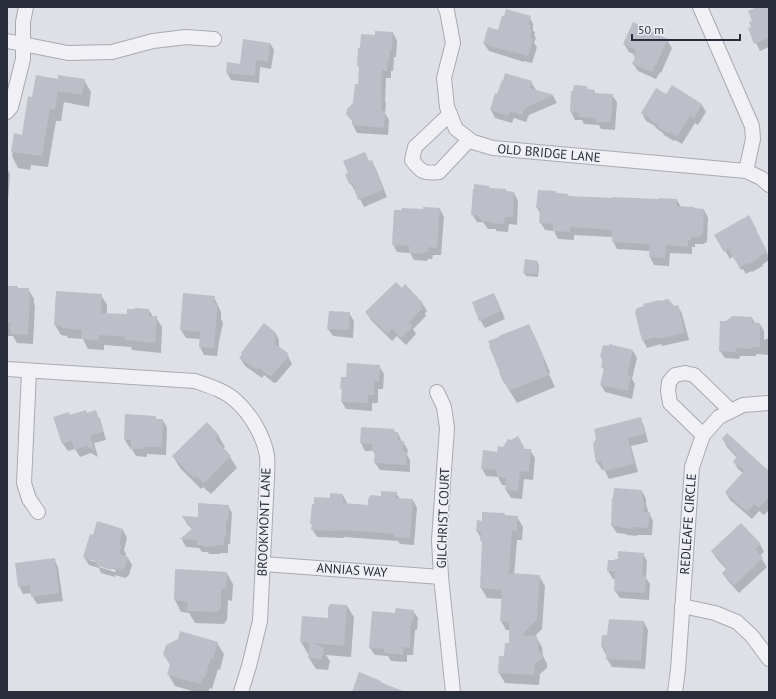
<svg xmlns="http://www.w3.org/2000/svg" width="776" height="699" viewBox="0 0 776 699" font-family="'PT Sans',sans-serif">
<rect width="100%" height="100%" fill="#dee0e6"/>
<g fill="#0003" fill-rule="evenodd">
<path d="M760 7H769V47L760 51 749 29 753 27V21Z"/>
<path d="M529 16 533 24V30L535 33 534 35 536 38 534 43 537 47 532 63 524 61V62L489 51 484 44 499 32Z"/>
<path d="M393 33 397 41 396 57H394L393 71H391V78H386L385 101 386 103 385 113 389 120 388 135 357 133 353 125 354 103 359 85 376 36Z"/>
<path d="M667 40 672 48 661 73 660 72 656 79 638 71 633 64 636 58 635 55 629 52 624 44Z"/>
<path d="M270 43 274 50 271 69 260 67 259 83 231 80 227 73 228 63 241 65Z"/>
<path d="M58 80H84L91 92 89 107 64 102 61 121H56L48 167 31 165 30 170 18 168 12 156 15 135 22 136Z"/>
<path d="M531 82 536 90 535 91 553 96 557 103 529 115 526 122 514 118 512 123 495 118 491 110 498 95Z"/>
<path d="M672 86 702 105 706 112 698 125 695 123 682 144 675 140 674 141 664 135 663 133 656 128 655 126 646 121 642 113 666 96Z"/>
<path d="M586 87 588 90 594 91 596 94 612 95 617 102 615 130 601 129 599 125 584 124 582 120H575L571 112 572 92Z"/>
<path d="M365 153 369 162 371 161 376 169 387 197 364 207 356 191H355L350 183 349 173Z"/>
<path d="M7 168 10 174 7 215Z"/>
<path d="M489 186 490 189 514 193 518 201 517 225 509 224 508 232 496 231V229H488L483 222H477L472 214Z"/>
<path d="M556 192 557 195H568L569 197 677 200 681 207 694 209 704 210 708 218 707 242 703 244H695V247H692V254L670 253 669 266 654 265 650 257V251L617 249 613 241V237L574 235V240L558 239 554 231 545 230 540 222 541 214 537 208Z"/>
<path d="M440 209 444 217 441 255H433L432 259H428L427 261 414 260 410 253 397 252 393 244 424 210Z"/>
<path d="M748 217 760 238V239L769 257V260L762 265 763 266 752 272 751 271 746 274 743 269 741 270 733 256 730 259 716 235Z"/>
<path d="M537 262 539 265 538 277 526 276 524 273Z"/>
<path d="M7 287 28 289 34 299V304L35 306 33 344 17 343 13 336H7Z"/>
<path d="M402 290 422 303 427 311 425 313 426 316 413 329 416 334 406 345 397 336 392 341 371 320 366 312Z"/>
<path d="M57 292 101 295 107 305V314L128 315 136 310H149L153 317H156L162 327 161 353 132 350 131 347 104 345V350L88 349 83 339 68 338 67 336 61 335 55 325Z"/>
<path d="M493 294 498 302 505 319 485 328 480 320Z"/>
<path d="M214 297 221 312V319L223 323 219 342 217 356 204 355 200 347V339L186 338 181 330Z"/>
<path d="M678 306 682 314 689 340 662 346 661 344 647 348 643 340 674 307Z"/>
<path d="M349 313 354 321 353 338 333 336 328 329Z"/>
<path d="M752 318 755 323 760 324 764 331V340L769 338V355L756 354V356H740L739 359 725 358 720 351Z"/>
<path d="M529 325 535 337 550 372 549 374 555 387 517 403 504 382Z"/>
<path d="M275 332 279 340V348L287 354 292 364 276 383 275 382 274 383 264 375 262 378 245 366 240 358Z"/>
<path d="M633 351 637 358 632 379 635 384 632 399 605 392 601 385 604 370 602 367 603 361 601 357Z"/>
<path d="M379 366 384 374 383 389H378V403H372V411L346 409 342 402 343 390 341 388 342 378H347Z"/>
<path d="M95 412 100 419 106 440 94 443 98 457 91 453 80 457 75 449 68 451 63 444 88 414Z"/>
<path d="M155 417 157 420H163L167 428 166 455 147 454V457L136 456 131 448 129 447 125 440Z"/>
<path d="M640 419 644 426 648 442 631 446 638 472 609 479 604 469 602 470 597 462Z"/>
<path d="M394 430 395 433H398L402 442H403L408 450 407 455 410 460V472L380 470 375 463 376 456 373 451H365L361 443Z"/>
<path d="M218 435 225 447 223 449 230 457 237 468 211 494 203 487 201 489 180 468 173 456Z"/>
<path d="M723 439 769 472V510L764 515 759 511 752 519 730 500 726 493 743 473 738 469 734 462 737 458 727 447Z"/>
<path d="M503 448 530 450 535 458 533 480 524 479 522 499 511 498 506 490 507 485H502L498 477 486 476 482 468Z"/>
<path d="M642 491 646 499V504L648 511V513H649L653 521 652 535H637V536L627 535 626 534 617 533 612 526Z"/>
<path d="M396 493 400 499 413 500 417 508 414 545 400 544 398 541 344 537V538L317 537 312 529 313 526 312 524 331 499 343 495 347 503V504L369 506 382 497Z"/>
<path d="M228 506 232 513 230 544H228V553H220V554H209L208 552H202L199 548 186 547 182 540 193 530 187 524 183 517 199 518Z"/>
<path d="M504 514 505 516 517 517 523 527 522 540H517L514 575 539 576 545 586 542 629 534 637H536L542 647 543 656 547 664V668L540 674 539 685 505 683 499 673 500 657H505L510 644V630H506L501 621 502 599 487 598 481 588 483 544 481 541V538L477 531 482 522Z"/>
<path d="M98 523 123 530 127 538 124 550 126 554 125 557 128 558 132 565 129 575 125 578 115 575V577L101 573 99 568 89 565 84 557 94 536ZM89 558 102 564 89 560ZM99 565 116 570 115 572 99 567Z"/>
<path d="M760 544 764 552 760 556 767 567 739 593 728 581 723 574 727 570 717 559 712 551Z"/>
<path d="M643 554 647 561 646 578 650 584 649 600 620 598 615 591 616 579H613L608 571 616 561Z"/>
<path d="M54 559 58 567 63 601 37 604 32 596V593L23 594 19 586Z"/>
<path d="M226 572 233 584 232 601 228 600 227 620 224 624 195 623 189 613 181 612 175 600Z"/>
<path d="M347 606 354 617 351 657 326 655 330 661 328 670 316 669 309 658V654H308L301 642 329 619Z"/>
<path d="M413 611 418 618 417 630H415L413 655H407V662L391 661 388 656 375 655 370 648 396 614Z"/>
<path d="M644 622 648 630 645 669 612 667 607 659V655H606L602 647 608 636Z"/>
<path d="M217 643 224 654 220 670 218 669 212 689 210 688 208 692H195L175 686 168 674Z"/>
</g>
<g fill="#bcbec8">
<path d="M757 7H769V38L754 44 748 28 751 27 749 22 752 21 748 11Z"/>
<path d="M506 9 531 16 528 24 531 25 530 29 532 30 530 37 533 38 528 56 520 54 483 44 488 27 498 30 502 16H504Z"/>
<path d="M633 22 668 39 656 65H655L652 72 632 64 635 57 633 56 636 50 623 44Z"/>
<path d="M375 31 393 32 392 50H390L389 63H387V71L382 70 381 94H382L381 111H385L384 128 352 125V121L346 114 347 109 353 103 355 84H358L359 67 357 65 358 48H360L361 34 375 35Z"/>
<path d="M243 39 270 43 268 62 256 60 255 76 226 73 227 62 240 64Z"/>
<path d="M505 73 532 81 530 88 554 95 525 108 522 115 510 111 508 116 490 110 495 93 497 94 502 80 503 81Z"/>
<path d="M36 75 58 79V75L85 79 82 95 58 91 55 110 50 109 42 156 11 152 14 133 22 135 28 96 32 97Z"/>
<path d="M574 85 587 86V89L595 90V93L613 94 611 122H596V118L578 117 579 113 570 112 571 91H573Z"/>
<path d="M672 85 702 104 694 118 690 116 677 137 670 132 669 134 658 127 659 126 651 121 650 119 641 113 656 88 666 94Z"/>
<path d="M365 152 369 161 372 160 383 190 358 200 352 183 349 184 345 174 348 173 343 161Z"/>
<path d="M474 184 489 186V188L506 189V191L514 192 513 217H505L504 224 491 223V222L482 221 477 215H471L473 189H474Z"/>
<path d="M538 190 556 191V193L568 194V196L612 198V197L659 199V198L677 199V206L694 207V208L704 209 703 234 699 237H691V240H688V247L666 245 665 258 649 257 650 244 612 242V231H611V230L570 227V232L553 231V224L539 223 540 208H536Z"/>
<path d="M423 207 440 208 437 248 429 247 428 252H424L423 254 409 253V246L392 245 394 210H402V208L423 209Z"/>
<path d="M749 215 757 230H756L767 251 759 257V258L747 265V263L740 267 737 262H736L728 249 724 252 714 235Z"/>
<path d="M525 259 538 261 537 274 523 273Z"/>
<path d="M396 282 402 288 405 284 423 303 421 305 423 308 409 322 413 326 401 338 392 329 387 334 365 312Z"/>
<path d="M7 286H18V288H29V296L30 295 28 335 10 334 11 323H7Z"/>
<path d="M56 291 102 294 101 313 127 314V309H135V308L149 309V316H157L155 343 125 340 126 337 99 335V341L81 339 82 330 61 328 62 326 54 325Z"/>
<path d="M183 293 215 296 214 303H218L217 314 214 348 199 347 200 332 180 330Z"/>
<path d="M494 293 501 311 479 321 472 302Z"/>
<path d="M668 299 673 304 674 306 678 305 685 333 657 339 656 337 642 341 635 312 637 308 644 306 643 304 659 300 660 301Z"/>
<path d="M329 311 350 312 349 330 327 329Z"/>
<path d="M732 316 752 317V322L760 323V347H752V349L736 348V352L719 351 720 321H726Z"/>
<path d="M264 323 275 332V344L288 353 287 354 289 356 271 376 270 375 269 376 259 368 257 370 239 358 242 354 241 353Z"/>
<path d="M529 324 544 359 543 361 549 375 509 391 505 382H503L499 372H500L498 368 489 346 490 345 488 341 499 337V336Z"/>
<path d="M609 344 633 350 627 375 631 376 628 391 600 385 604 368 601 367 603 358 600 357 603 345 609 346Z"/>
<path d="M347 363 380 365 379 382 374 381V395H368V403L341 402 342 388 340 389 341 377H346Z"/>
<path d="M86 410 87 413 96 410 103 432 90 436 95 451 86 446 74 450 72 441 62 444 53 417 69 412 70 415Z"/>
<path d="M125 414 156 416 155 419H163L162 447H143V449H130L131 440H124Z"/>
<path d="M641 417 645 434 628 438 634 464 604 471 601 461 596 463 593 444 596 439 594 429Z"/>
<path d="M207 422 219 435 215 439 231 456 204 483 196 476 194 478 172 456Z"/>
<path d="M361 427 394 429V432H398V441H404L403 451 407 452 406 465 374 463 375 451H372V444L360 443Z"/>
<path d="M727 433 769 471V497L759 508 754 504 747 512 725 492 744 471 733 462 737 456 722 439Z"/>
<path d="M518 436 525 449H531L529 472 520 471 518 491 505 490 506 478 497 477V472H496V470L481 469 483 450 497 452 498 446 503 447 508 439 511 440Z"/>
<path d="M614 488 642 490V497H643V502H644V512H650L648 528 633 527V529L621 528V526H611L612 498H613Z"/>
<path d="M381 491 397 492 396 498 413 499 410 538 394 537V534L372 532 340 530V531L311 530 312 524H310L312 504H314V497L330 498V493L343 494V503L368 505V499L371 495 381 496Z"/>
<path d="M198 503 229 505 228 521H226V537L224 536V545H216V547L203 546V545H197V540L180 539 193 528 181 516 198 517Z"/>
<path d="M482 512 505 513 504 515 518 516 517 531H512L509 573 540 575 537 619 522 635 537 636V643H538V650L542 654V659L535 664 534 675 498 673 499 656H504L505 643H509V622L500 621 502 590 480 588 482 541H480L481 532 476 531 477 520 482 521Z"/>
<path d="M97 521 123 529 119 544 122 545 119 554 128 557 125 567 120 570 111 567V570L96 565 97 562 83 557 90 534 93 535Z"/>
<path d="M741 523 761 544 755 549 763 558 734 586 722 573 727 568 711 551Z"/>
<path d="M618 551 644 553 642 575 646 576 645 593 614 591 615 572 614 571H607L608 560H615V559H618Z"/>
<path d="M55 558 59 593 31 597 30 585 18 587 15 563Z"/>
<path d="M175 569 227 572 226 589H221V608L217 612 187 611 188 602 174 600Z"/>
<path d="M330 604 347 605 344 646 313 643 324 648 322 659 308 658 309 643 300 642 302 616 328 618V607H329Z"/>
<path d="M396 608 414 610 413 623H411L410 648 403 647V655L385 653 384 649 369 648 372 611 395 613Z"/>
<path d="M609 619 644 621 641 661 606 659V650H605V648L601 647 602 635H607Z"/>
<path d="M180 631 218 642 213 659 211 658 205 678 203 677 201 684 167 675 170 665 163 654 166 645 178 639Z"/>
<path d="M359 672 381 681 380 682 403 691V692H352Z"/>
</g>
<g fill="none" stroke-linecap="round" stroke-linejoin="round">
<g stroke="#a8aab3" stroke-width="16">
<g id="minor">
<path d="M445 7 447 11 453 43 444 78 447 107 456 129 473 142 493 148 746 171 761 178 769 185"/>
<path d="M700 7 752 126 753 139 746 171"/>
<path d="M7 41 68 53 112 52 153 41 186 37 214 39"/>
<path d="M7 112 11 107 23 59V22L26 7"/>
<path d="M450 114 415 147 412 160C421 172 424 174 439 172L469 140"/>
<path d="M7 369 195 381C209 386 224 390 235 400 250 413 264 436 267 456 268 463 267 470 267 477L260 621 249 666 241 692"/>
<path d="M29 371 24 483 29 499 38 512"/>
<path d="M437 392 444 407 447 428 439 540 441 577 453 692"/>
<path d="M703 435 670 403 668 391 669 382 675 375 685 373 694 375 731 411"/>
<path d="M263 564 441 577"/>
<path d="M682 606 715 613 737 622 752 636 769 659"/>
<path d="M675 692 678 670 692 467 703 435 719 417 743 405 769 403"/>
</g>
</g>
<use href="#minor" stroke="#f1f1f5" stroke-width="14"/>
</g>
<g text-anchor="middle" dominant-baseline="central" stroke-width="3" stroke-linejoin="round" paint-order="stroke">
<g font-size="13" fill="#292c3b" stroke="#eeeff4">
<text transform="translate(549 153) rotate(5)">OLD BRIDGE LANE</text>
<text transform="translate(443 518) rotate(-88)">GILCHRIST COURT</text>
<text transform="translate(264 522) rotate(-88)">BROOKMONT LANE</text>
<text transform="translate(688 524) rotate(-86)">REDLEAFE CIRCLE</text>
<text transform="translate(352 570) rotate(4)">ANNIAS WAY</text>
</g>
</g>
<rect width="776" height="699" fill="none" stroke="#292c3b" stroke-width="16"/>
<path d="M632 34v6h108v-6" fill="none" stroke="#292c3b" stroke-width="2"/>
<text x="638" y="34" font-size="12" fill="#292c3b" stroke="#eeeff4" stroke-width="3" paint-order="stroke">50 m</text>
</svg>
